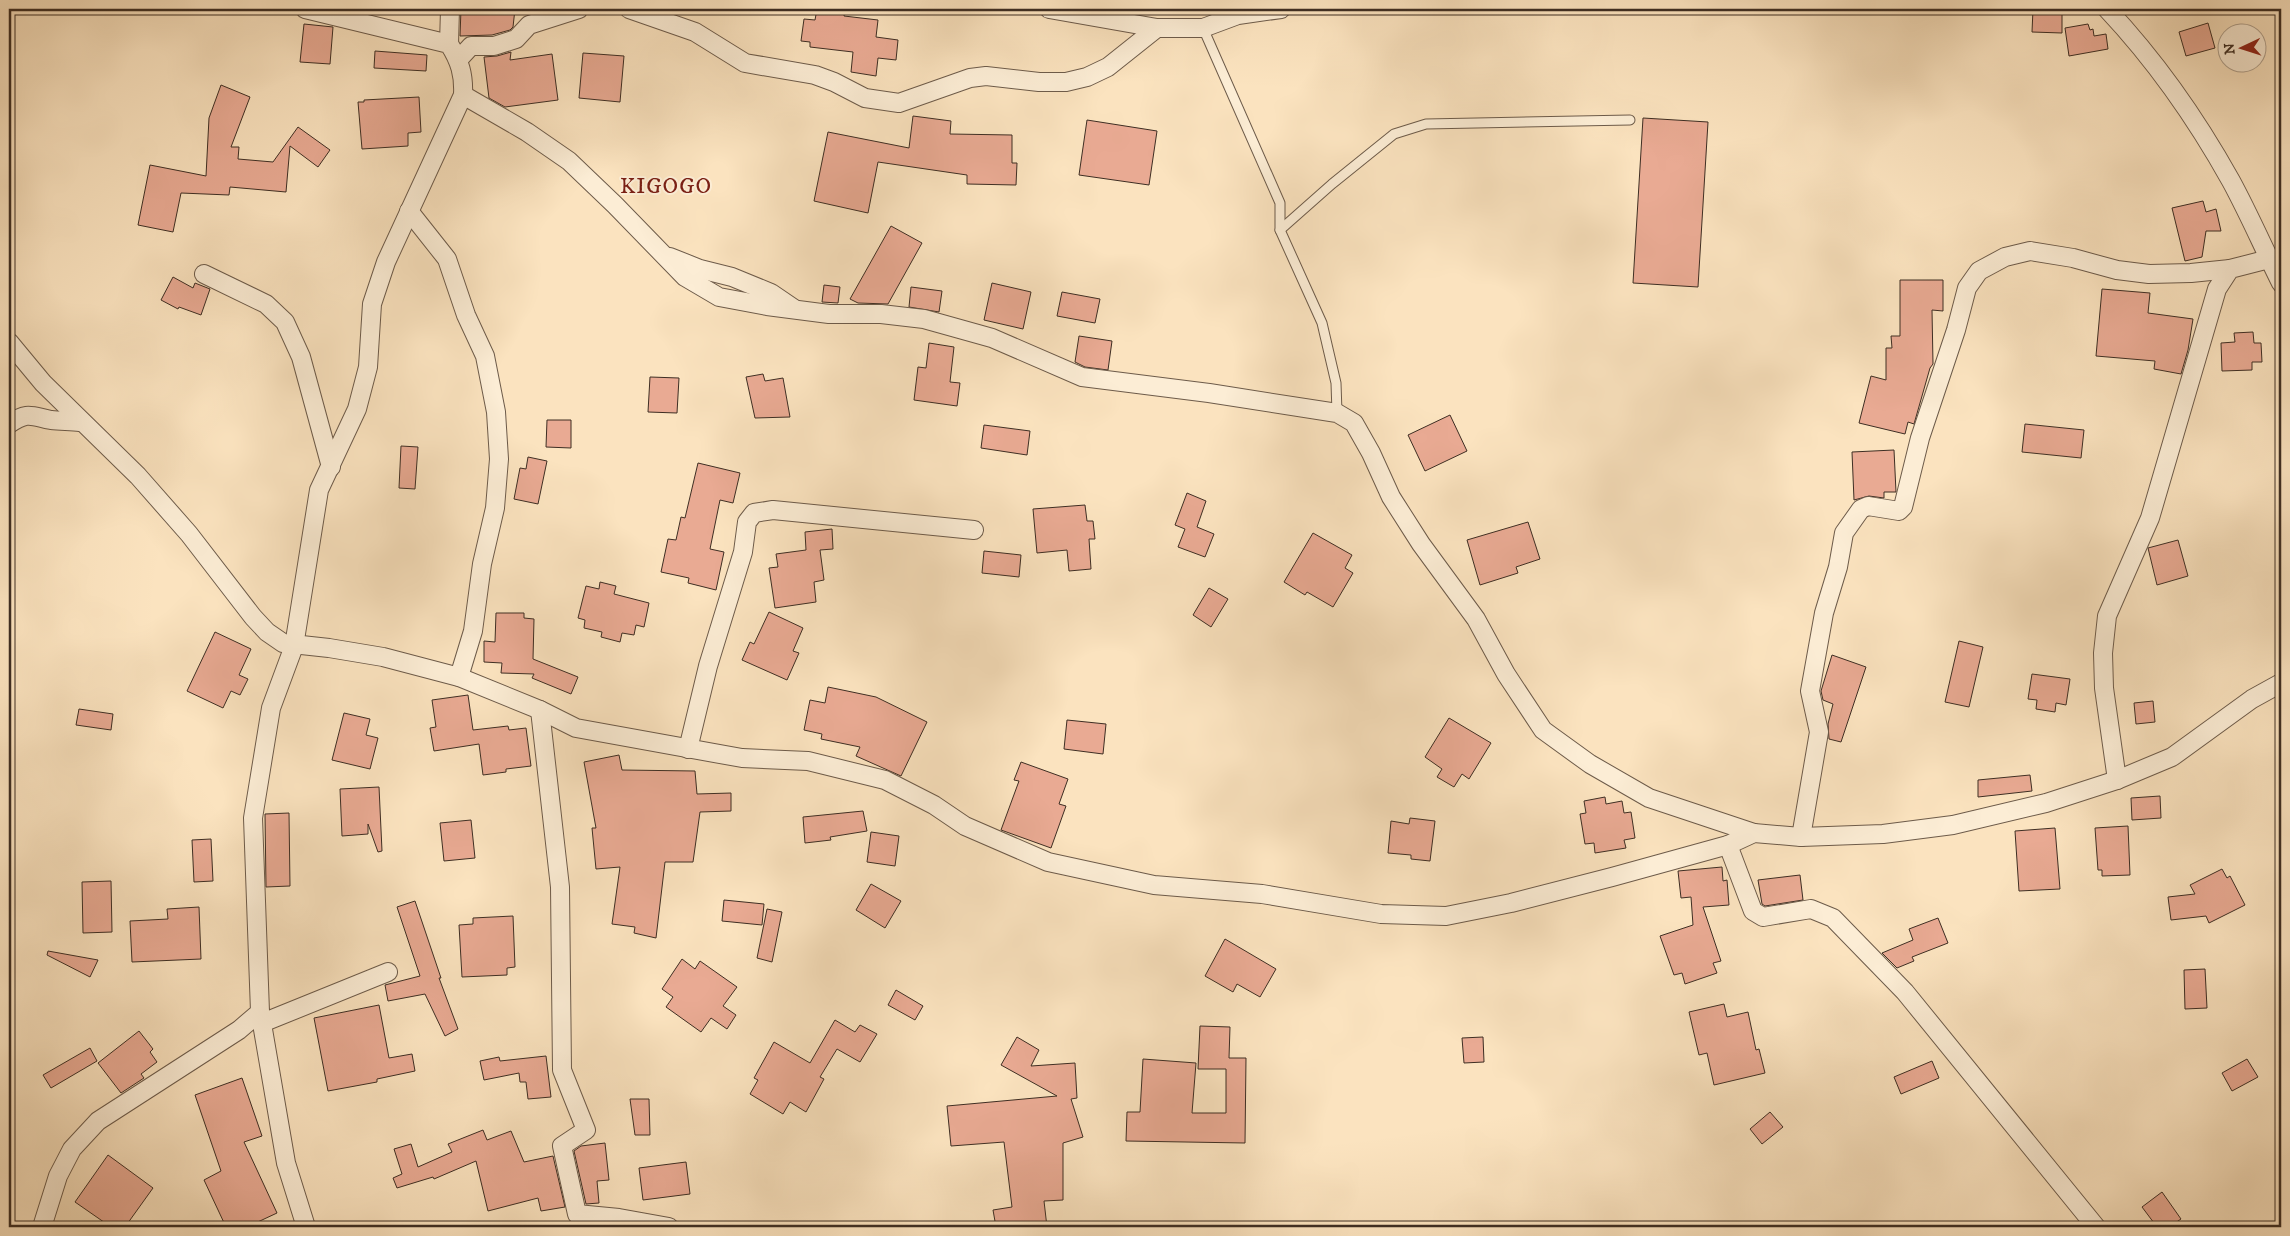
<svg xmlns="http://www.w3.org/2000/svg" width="2290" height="1236" viewBox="0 0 2290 1236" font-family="'IM FELL DW Pica',serif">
<rect width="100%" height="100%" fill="#fbe3bf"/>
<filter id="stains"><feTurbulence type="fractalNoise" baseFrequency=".004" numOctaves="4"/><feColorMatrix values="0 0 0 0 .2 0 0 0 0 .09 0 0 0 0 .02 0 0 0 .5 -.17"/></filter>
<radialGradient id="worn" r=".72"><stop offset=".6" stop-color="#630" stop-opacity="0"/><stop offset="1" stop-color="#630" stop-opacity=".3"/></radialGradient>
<g fill="#e9aa93" stroke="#3e2e23">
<path d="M461 9H515L513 27 510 30 492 35 460 36Z"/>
<path d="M817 9H845L844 16 878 20 876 37 898 40 896 60 878 58 876 76 851 72 853 52 810 47V42L801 41 804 19 815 20Z"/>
<path d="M2033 9H2062V33L2032 32Z"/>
<path d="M2208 23 2215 48 2186 56 2179 32Z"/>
<path d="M304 24 333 27 330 64 300 62Z"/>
<path d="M2088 24 2090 30 2093 29 2094 36 2106 34 2108 49 2069 56 2065 28Z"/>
<path d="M375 51 427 55 426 71 374 68Z"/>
<path d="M511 52 510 60 552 54 558 100 505 107 489 98 484 57 497 56Z"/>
<path d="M583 53 624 56 620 102 579 98Z"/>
<path d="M221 85 250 97 231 147H239L238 159 273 162 298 127 330 150 318 167 290 146 286 192 230 187 229 195 181 193 173 232 138 225 150 165 206 176 209 118Z"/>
<path d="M419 97 421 132 408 133V146L362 149 358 102H364V100Z"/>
<path d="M913 116 951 121 950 134 1012 135V163H1017L1016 185 967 184V175L878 162 868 213 814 201 828 132 909 148Z"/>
<path d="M1643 118 1708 122 1698 287 1633 283Z"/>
<path d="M1087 120 1157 131 1149 185 1079 175Z"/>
<path d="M2203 201 2206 212 2216 209 2221 231H2206L2202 257 2185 261 2172 208Z"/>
<path d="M891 226 922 243 888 304 858 303 850 299Z"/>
<path d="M173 277 193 288 195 283 210 289 201 315 179 307 178 309 161 300Z"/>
<path d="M1900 280H1943V311L1932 310 1933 364 1930 368 1914 424 1908 422 1905 434 1859 423 1871 376 1886 380V348H1892L1891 336H1900Z"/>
<path d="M992 283 1031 292 1023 329 984 320Z"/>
<path d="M824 285 840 287 838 303 822 302Z"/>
<path d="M911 287 942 291 939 312 909 307Z"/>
<path d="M2102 289 2150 293 2148 313 2193 319 2188 350 2181 374 2154 369 2155 361 2096 356Z"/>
<path d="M1062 292 1100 299 1095 323 1057 316Z"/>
<path d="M2253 332 2254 343H2261L2262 362H2252V370L2222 371 2221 343 2235 342 2234 333Z"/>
<path d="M1079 336 1112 341 1108 370 1085 367 1075 362Z"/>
<path d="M929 343 954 347 950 382 960 383 957 406 914 400 918 367 926 368Z"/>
<path d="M763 374 765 381 783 378 790 417 755 418 746 377Z"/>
<path d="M650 377 679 378 677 413 648 412Z"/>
<path d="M1450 415 1467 451 1425 471 1408 435Z"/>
<path d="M547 420H571V448L546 447Z"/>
<path d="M2025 424 2084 430 2081 458 2022 452Z"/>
<path d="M984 425 1030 431 1027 455 981 448Z"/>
<path d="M401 446 418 447 415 489 399 488Z"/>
<path d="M1894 450 1896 492H1884V498L1869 496 1854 500 1852 452Z"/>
<path d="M528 457 547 461 538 504 514 499 520 468 526 469Z"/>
<path d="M698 463 740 473 733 503 720 500 710 549 724 552 716 590 688 583 689 578 661 572 668 539 676 540 681 517 685 518Z"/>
<path d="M1187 493 1206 501 1197 527 1214 534 1205 557 1178 547 1185 529 1175 525Z"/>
<path d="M1085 505 1087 521H1093L1095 539H1089L1091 569 1069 571 1067 550 1037 553 1033 509Z"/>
<path d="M1528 522 1540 559 1516 567 1518 573 1480 585 1467 540Z"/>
<path d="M832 529 833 549 820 550 824 580 814 582 816 602 775 608 769 568 778 567 776 554 806 550 805 532Z"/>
<path d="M1313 533 1352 555 1345 568 1353 573 1333 607 1307 592 1305 595 1284 582Z"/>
<path d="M2178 540 2188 576 2157 585 2148 548Z"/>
<path d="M984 551 1021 555 1019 577 982 573Z"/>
<path d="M600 582 616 586 614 594 649 603 644 627 636 625 634 635 622 633 620 642 601 637 602 632 584 628 585 620 578 618 586 586 599 589Z"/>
<path d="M1209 588 1228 599 1211 627 1193 615Z"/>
<path d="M769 612 803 628 793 651 799 653 787 680 742 660 750 642 754 644Z"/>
<path d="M496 613H524V618L534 619 533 659 578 677 571 694 532 678 534 674 501 673 502 663 484 662V641L495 642Z"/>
<path d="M215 632 251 649 239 675 248 679 240 695 231 691 223 708 187 691Z"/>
<path d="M1959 641 1983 647 1969 707 1945 702Z"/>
<path d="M1832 655 1866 667 1841 742 1829 739 1828 724 1833 704 1823 700 1821 691Z"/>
<path d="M2032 674 2070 679 2066 705 2056 703 2055 712 2036 709 2037 700 2028 699Z"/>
<path d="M828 687 876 697 927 722 901 776 856 756 860 747 821 739 822 734 804 730 810 700 825 703Z"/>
<path d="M468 695 473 730 508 726 509 730 526 728 531 766 506 769V772L483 775 479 744 434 751 430 728 436 727 432 700Z"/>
<path d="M2153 701 2155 722 2136 724 2134 703Z"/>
<path d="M79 709 113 714 111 730 76 725Z"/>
<path d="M344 713 370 719 366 735 378 738 370 769 332 760Z"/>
<path d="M1449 718 1491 743 1469 779 1462 774 1454 787 1437 777 1442 769 1425 757Z"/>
<path d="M1067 720 1106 724 1103 754 1064 749Z"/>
<path d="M619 755 622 770 695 771 697 794 731 793V811L700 812 693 862H665L656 938 634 933 635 927 612 924 620 867 596 869 592 828H596L584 762Z"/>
<path d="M1021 762 1068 779 1059 804 1066 806 1051 848 1001 830 1019 781 1014 780Z"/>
<path d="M2030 775 2032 791 1978 797V780Z"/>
<path d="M379 787 382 851 378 852 368 824V834L342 836 340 789Z"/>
<path d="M2160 796 2161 818 2132 820 2131 798Z"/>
<path d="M1605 797 1606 804 1622 801 1624 813 1631 812 1635 838 1624 840 1626 848 1595 853 1594 843 1585 844 1580 814 1586 813 1584 801Z"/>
<path d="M863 811 867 831 830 837 831 840 805 843 803 817Z"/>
<path d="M289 813 290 886 266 887 265 814Z"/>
<path d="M1410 818 1435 821 1430 861 1411 859V855L1388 853 1391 821 1409 824Z"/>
<path d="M471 820 475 858 444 861 440 823Z"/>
<path d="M2128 826 2130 875 2102 876V870H2098L2095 828Z"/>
<path d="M2055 828 2060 889 2019 891 2015 831Z"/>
<path d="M871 832 899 836 895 866 867 862Z"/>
<path d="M211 839 213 881 194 882 192 840Z"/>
<path d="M1722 867 1723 881 1727 880 1729 905 1703 907 1721 961 1713 963 1717 973 1685 984 1682 973 1674 975 1660 936 1693 925 1691 897 1681 898 1678 871Z"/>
<path d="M2222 869 2227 878 2230 876 2245 905 2209 923 2206 916 2171 920 2168 897 2195 894 2190 885Z"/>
<path d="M1800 875 1803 900 1765 906 1762 904 1758 880Z"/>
<path d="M111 881 112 932 83 933 82 882Z"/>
<path d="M871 884 901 901 885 928 856 910Z"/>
<path d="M724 900 764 904 762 925 722 921Z"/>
<path d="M415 901 441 978H439L458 1029 445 1036 425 994 388 1001 385 985 420 976 397 907Z"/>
<path d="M199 907 201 959 132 962 130 921 168 919 167 909Z"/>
<path d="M767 909 782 912 772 962 757 958Z"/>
<path d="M513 916 515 967 507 968V975L462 977 459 925 473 924V918Z"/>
<path d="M1938 918 1948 943 1912 957 1914 961 1897 968 1882 953 1913 940 1909 929Z"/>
<path d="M1225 939 1276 969 1260 997 1237 984 1233 992 1205 976Z"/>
<path d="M48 951 98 960 90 977 47 955Z"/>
<path d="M682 959 695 969 700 961 737 987 723 1006 736 1015 727 1029 711 1018 701 1032 666 1007 673 997 662 989Z"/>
<path d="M2205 969 2207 1008 2185 1009 2184 970Z"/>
<path d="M896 990 923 1006 915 1020 888 1005Z"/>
<path d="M1724 1004 1727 1017 1748 1012 1756 1050 1759 1049 1765 1073 1714 1085 1707 1053 1699 1055 1689 1012Z"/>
<path d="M379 1005 389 1058 412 1054 415 1071 377 1079V1082L328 1091 314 1018Z"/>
<path d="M835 1020 855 1032 860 1025 877 1034 860 1062 837 1049 820 1077 824 1079 806 1112 790 1102 783 1114 750 1094 758 1080 754 1078 774 1042 810 1063Z"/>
<path d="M1200 1026 1230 1027 1229 1058H1246L1245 1143 1126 1141 1127 1112H1140L1143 1059 1196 1063 1192 1113H1226V1069H1198Z"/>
<path d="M139 1031 153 1049 150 1052 157 1062 141 1074 144 1078 121 1093 98 1063Z"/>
<path d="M1017 1037 1039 1050 1031 1066 1075 1063 1077 1098 1071 1099 1083 1137 1063 1143V1200L1044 1201 1047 1227H996L993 1210 1012 1207 1004 1142 951 1146 947 1106 1057 1096 1001 1065Z"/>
<path d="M1483 1037 1484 1062 1464 1063 1462 1038Z"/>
<path d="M90 1048 97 1061 51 1088 43 1075Z"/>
<path d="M546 1056 551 1097 528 1099 526 1082H520L519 1073 484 1080 480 1061 499 1057 500 1061Z"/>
<path d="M2247 1059 2258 1077 2232 1091 2222 1073Z"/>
<path d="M1932 1061 1939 1078 1901 1094 1894 1077Z"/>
<path d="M242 1078 262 1136 244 1142 277 1213 247 1227H226L204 1180 221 1171 195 1095Z"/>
<path d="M630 1099H649L650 1135H635Z"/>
<path d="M1770 1112 1783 1127 1762 1144 1750 1129Z"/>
<path d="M483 1130 487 1140 511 1131 524 1162 553 1156 565 1207 541 1211 538 1198 488 1211 476 1161 434 1179 433 1177 397 1188 393 1178 402 1174 394 1149 411 1144 418 1167 452 1152 448 1144Z"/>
<path d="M605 1143 609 1180 597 1181 599 1203 586 1204 574 1151 581 1146Z"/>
<path d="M108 1155 153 1188 125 1227H111L75 1202Z"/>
<path d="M686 1162 690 1194 643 1200 639 1168Z"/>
<path d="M2162 1192 2181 1219 2169 1227H2157L2142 1207Z"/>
</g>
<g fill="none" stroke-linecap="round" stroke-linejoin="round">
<g stroke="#6d5b4a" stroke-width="11">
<g id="service">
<path d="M1203 28 1280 203V230L1322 323 1336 383 1337 413"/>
<path d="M1280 230 1332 184 1394 134 1426 124 1630 120"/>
</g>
</g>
<g stroke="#6d5b4a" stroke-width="20">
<g id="minor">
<path d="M629 9 695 32 745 63 815 75 834 82 865 98 899 103 970 78 986 76 1039 82H1066L1087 77 1108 67 1157 28H1203L1238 15 1281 9"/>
<path d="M1049 9 1157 28"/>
<path d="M2107 9C2154 59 2197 120 2231 181 2249 214 2264 249 2281 283"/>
<path d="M449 44 450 9"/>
<path d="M459 59 471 46H494L516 39 529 25 579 9"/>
<path d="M463 95 527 132 569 161 615 205 685 277 719 297 767 306 829 314H881L924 319 992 338 1082 377 1209 393 1337 413 1354 423 1371 453 1391 497 1421 544 1476 619 1506 674 1543 730 1590 764 1649 798 1754 833"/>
<path d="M409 211 447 259 466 315 485 356 496 412 499 459 495 508 482 564 473 631 459 677"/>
<path d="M670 257 700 269 732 277 771 293 793 308"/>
<path d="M204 274 266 304 285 322 301 357 331 467"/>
<path d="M9 342 43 383 138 476 189 534 253 617 267 632 283 643 329 648 383 657 459 677 540 710 576 728 742 758 808 761 885 780 934 805 965 826 1048 862 1154 885 1262 894 1381 914 1446 916 1511 903 1612 877 1728 845 1754 833 1801 837 1883 834 1953 825 2046 803 2117 780 2172 757 2252 699 2281 683"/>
<path d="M9 424C28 411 31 416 51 420 61 421 71 421 80 422"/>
<path d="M540 710 560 887 562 1070 586 1130 562 1146 577 1214 619 1218 669 1227"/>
<path d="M688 749 708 666 743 552 747 522 754 513 773 510 974 530"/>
<path d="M2117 780 2104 688 2103 653 2107 616 2150 518 2217 289 2230 269 2269 259"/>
<path d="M1801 837 1819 732 1810 691 1824 613 1838 567 1844 533 1861 509 1868 506 1899 511 1903 507 1920 438 1956 330 1967 288 1979 271 2005 257 2030 251 2073 258 2117 270 2149 274 2191 273 2230 269"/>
<path d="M1728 845 1753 911 1763 917 1811 909 1833 918 1905 992 2096 1227"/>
<path d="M260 1012 286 1163 306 1227"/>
<path d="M262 1023 388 972"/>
<path d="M42 1227 58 1176 72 1149 98 1121 239 1030 260 1012 253 818 271 708 294 646 319 490 357 409 368 367 372 304 386 262 463 95C464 75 460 61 449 44L305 9"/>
</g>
</g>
<use href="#service" stroke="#fcedd5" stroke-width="9"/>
<use href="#minor" stroke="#fcedd5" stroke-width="18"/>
</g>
<g text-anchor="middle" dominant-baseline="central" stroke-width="4" stroke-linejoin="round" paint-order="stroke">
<g font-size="22" letter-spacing="1" fill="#7a1f14" stroke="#fcedd5">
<text x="666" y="186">KIGOGO</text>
</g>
</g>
<rect width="2290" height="1236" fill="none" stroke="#fbe3bf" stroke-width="30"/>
<rect x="10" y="10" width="2270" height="1216" fill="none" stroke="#3e2e23" stroke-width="2.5"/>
<rect x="15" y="15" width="2260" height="1206" fill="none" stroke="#3e2e23"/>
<g transform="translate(2242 48) rotate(266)"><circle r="24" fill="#fcedd5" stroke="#b0a18e"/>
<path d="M0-4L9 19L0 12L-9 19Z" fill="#8f2418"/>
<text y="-8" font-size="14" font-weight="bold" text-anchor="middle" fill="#3e2e23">N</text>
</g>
<rect width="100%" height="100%" filter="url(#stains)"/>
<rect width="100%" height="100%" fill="url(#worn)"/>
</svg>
